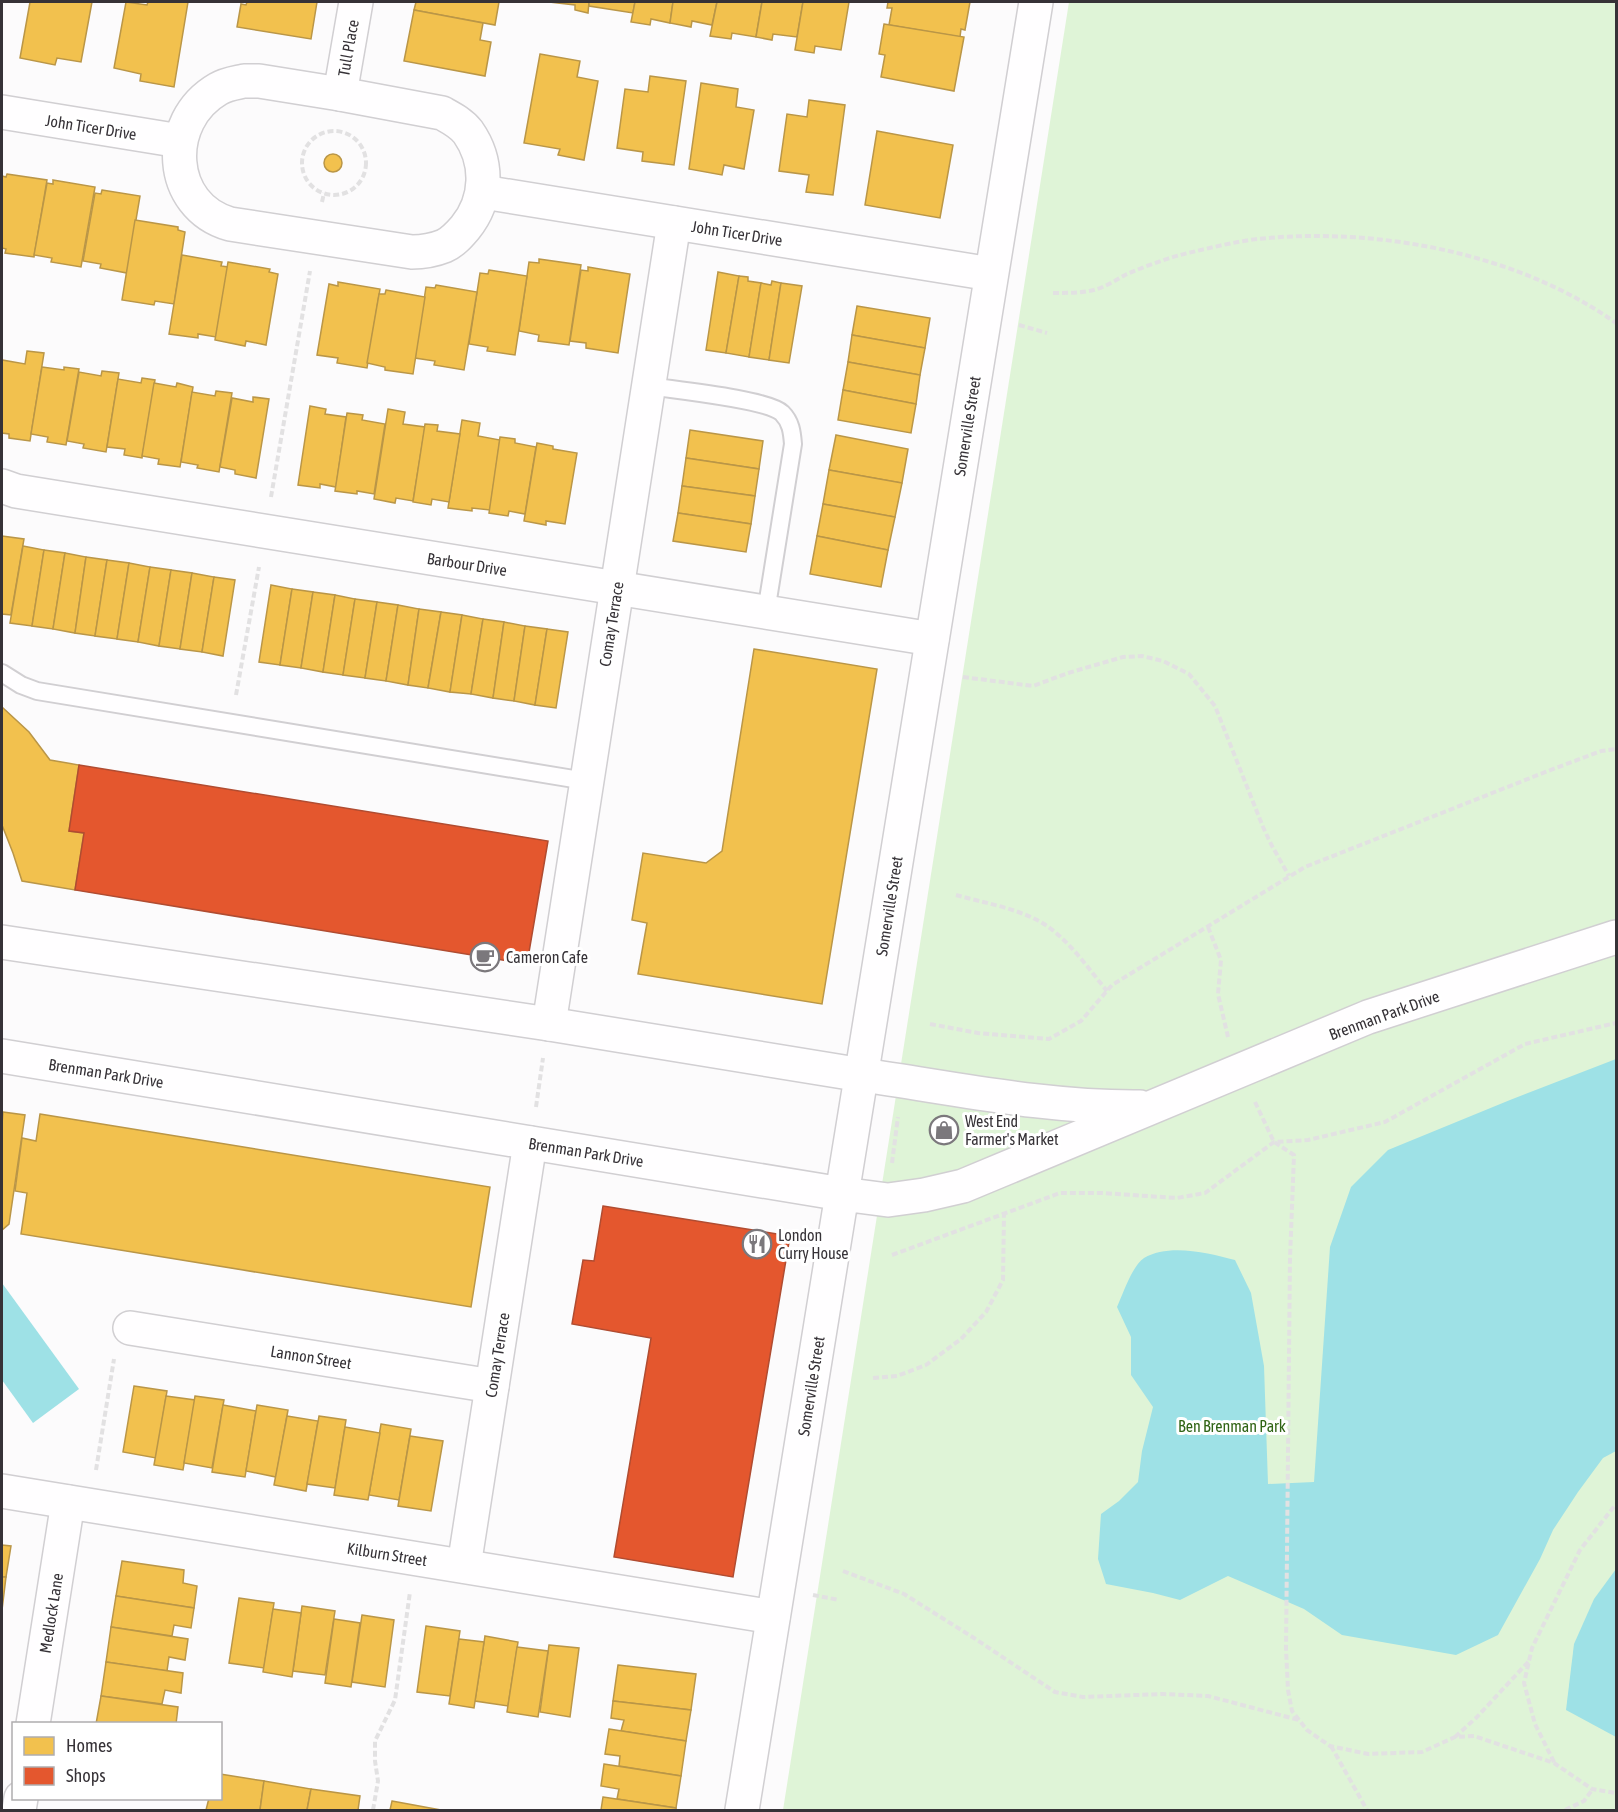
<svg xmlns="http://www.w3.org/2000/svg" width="1618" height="1812" viewBox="0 0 1618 1812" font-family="'Asap Condensed',sans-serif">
<rect width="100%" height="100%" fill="#fcfbfc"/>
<path fill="#dff4d7" d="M1069 2H1616V1810H783Z"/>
<g fill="#9ee1e6">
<path d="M1616 1059V1451L1603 1458 1578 1492 1553 1530 1540 1559 1498 1635 1456 1655 1342 1635 1304 1609 1228 1576 1180 1600 1153 1593 1106 1584 1098 1559 1101 1514 1119 1501 1138 1482 1142 1451 1153 1407 1131 1375V1337L1117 1307C1123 1294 1132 1266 1144 1258 1169 1243 1209 1253 1235 1260L1251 1293 1264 1366 1268 1484 1314 1482 1330 1247 1351 1187 1388 1150 1510 1100Z"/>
<path d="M2 1283 79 1389 33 1423 2 1380Z"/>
<path d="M1616 1569V1737L1566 1710 1574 1644 1594 1599Z"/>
</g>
<g fill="#f2c14e" stroke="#ba9647" stroke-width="1.5">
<path d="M30 2H92L81 62 57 58 55 65 20 58Z"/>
<path d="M126 2 147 5 148 2H188L174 87 140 81 141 74 114 68Z"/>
<path d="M247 2H317L311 39 237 27 241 4 246 5Z"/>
<path d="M416 2H499L495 25 414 10Z"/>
<path d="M549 2H589L588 13 575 10V5Z"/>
<path d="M589 2H635L633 13 589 6Z"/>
<path d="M635 2H673L670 23 651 19 650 25 631 22Z"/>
<path d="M673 2H717L712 25 692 21 691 27 670 23Z"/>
<path d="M717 2H762L756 37 732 33 731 39 710 36Z"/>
<path d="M762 2H803L797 37 773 34 772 40 756 37Z"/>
<path d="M803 2H849L841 50 815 46 814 53 795 50Z"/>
<path d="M888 2H970L965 30 961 29 960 37 889 25 892 8H887Z"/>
<path d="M414 10 483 23 480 40 491 42 485 76 404 61Z"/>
<path d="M884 24 964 37 954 91 881 77 885 55 879 54Z"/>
<path d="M540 54 580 61 577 77 598 81 584 160 558 155 560 149 524 143Z"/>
<path d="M650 76 686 81 674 165 642 161 643 152 617 148 625 89 648 92Z"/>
<path d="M701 83 738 89 736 107 754 110 744 169 724 165 722 175 689 169Z"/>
<path d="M809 100 845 105 833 195 806 192 809 175 779 171 787 114 807 117Z"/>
<path d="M877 131 953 145 940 218 865 205Z"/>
<circle cx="333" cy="163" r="9"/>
<path d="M7 174 47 180 34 257 5 253 6 249 2 248V176L6 177Z"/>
<path d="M53 180 95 187 81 267 51 262 52 258 34 255 47 183 53 184Z"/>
<path d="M102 190 140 196 127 273 100 268 101 264 83 261 95 193 101 194Z"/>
<path d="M135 220 178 227V230L185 232 174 304 155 301 154 305 122 300Z"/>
<path d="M182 255 222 262 221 266 228 267 216 337 198 334V338L169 334Z"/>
<path d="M539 259 581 265 569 345 538 341 539 335 519 331 529 262 539 263Z"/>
<path d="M228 262 270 269 269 272 278 274 266 345 246 341 245 346 215 340Z"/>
<path d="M588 267 630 274 618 353 586 348V343L570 341 581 270 588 271Z"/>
<path d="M489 270 527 276 515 355 487 351 488 347 469 344 480 273 488 274Z"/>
<path d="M718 272 739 276 726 353 706 350Z"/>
<path d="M739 276 748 277V281L761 283 749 357 726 353Z"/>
<path d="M772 281 781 283 769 360 749 357 761 283 771 285Z"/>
<path d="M338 282 380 289 367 368 337 363 338 358 317 355 329 284 338 286Z"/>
<path d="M781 283 802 286 789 363 769 360Z"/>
<path d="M436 285 477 292 464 370 434 365 435 361 415 358 426 287 435 288Z"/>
<path d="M386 290 425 297 413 374 385 370V367L367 363 379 294H385Z"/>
<path d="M857 306 930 318 925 348 852 335Z"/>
<path d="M852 335 925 348 920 375 848 362Z"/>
<path d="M27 351 44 353 30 441 9 438V434L2 433V360L25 364Z"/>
<path d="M848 362 920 375 916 404 843 390Z"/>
<path d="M42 367 64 370V367L79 369 66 445 47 442 48 437 31 434Z"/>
<path d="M102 371 119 373 106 452 83 448 84 444 67 441 79 372 101 376Z"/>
<path d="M142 378 155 380 142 458 124 455 125 449 107 447 118 379 141 383Z"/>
<path d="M154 383 176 387 177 383 193 387 180 467 158 464 159 459 142 456Z"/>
<path d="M843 390 916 404 911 433 838 420Z"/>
<path d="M216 391 232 393 219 472 197 468 198 465 181 462 192 392 215 396Z"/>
<path d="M253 397 269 399 256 478 235 474V470L220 467 232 398 253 402Z"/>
<path d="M310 406 326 409 325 414 346 417 336 487 320 484V488L298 485Z"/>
<path d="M388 409 405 412 403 424 425 427 413 501 396 498 395 503 374 499Z"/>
<path d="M347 413 363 415 362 420 385 424 374 494 357 491V494L335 491Z"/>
<path d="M462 420 480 423 478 436 500 440 490 510 472 508V511L448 508Z"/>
<path d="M425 424 438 425 437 431 460 434 449 502 432 499 431 505 413 502Z"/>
<path d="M690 430 763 441 759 469 686 458Z"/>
<path d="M836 435 908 449 902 483 829 470Z"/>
<path d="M500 437 515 439V443L536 447 525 514 509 511 508 516 489 513Z"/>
<path d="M537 443 553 446V449L577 453 565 524 546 521V525L524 521Z"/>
<path d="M686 458 759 469 755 496 682 486Z"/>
<path d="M829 470 902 483 895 517 823 504Z"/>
<path d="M682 486 755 496 751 524 678 513Z"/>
<path d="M823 504 895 517 888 550 817 536Z"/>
<path d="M678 513 751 524 746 552 673 541Z"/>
<path d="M2 536 24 539 11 615 2 614Z"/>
<path d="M817 536 888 550 881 587 810 574Z"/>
<path d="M23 546 44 550 32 626 10 623Z"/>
<path d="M44 550 65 553 53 629 32 626Z"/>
<path d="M65 553 86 557 75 633 53 629Z"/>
<path d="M86 557 107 560 95 636 75 633Z"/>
<path d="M107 560 129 563 117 639 95 636Z"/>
<path d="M129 563 150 567 138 642 117 639Z"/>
<path d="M150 567 171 570 159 646 138 642Z"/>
<path d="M171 570 192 573 180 649 159 646Z"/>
<path d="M192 573 214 577 202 652 180 649Z"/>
<path d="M214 577 235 580 223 656 202 652Z"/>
<path d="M271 585 292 589 280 665 259 662Z"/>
<path d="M292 589 313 592 301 668 280 665Z"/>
<path d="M313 592 335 595 323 672 301 668Z"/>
<path d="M335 595 355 599 343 675 323 672Z"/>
<path d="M355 599 377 602 365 678 343 675Z"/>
<path d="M377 602 398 605 386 681 365 678Z"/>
<path d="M398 605 419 609 408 685 386 681Z"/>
<path d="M419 609 441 612 428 688 408 685Z"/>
<path d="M441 612 462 615 450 692 428 688Z"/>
<path d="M462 615 483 619 471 694 450 692Z"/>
<path d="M483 619 504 622 493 698 471 694Z"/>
<path d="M504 622 525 626 514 701 493 698Z"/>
<path d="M525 626 547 629 535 705 514 701Z"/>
<path d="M547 629 568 632 556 708 535 705Z"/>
<path d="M754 649 877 669 822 1004 638 974 647 923 632 920 643 853 706 863 722 851Z"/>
<path d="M2 707 29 732 50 760 79 765 69 831 84 833 75 890 22 881 13 853 2 825Z"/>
<path d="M3 1112 25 1115 9 1224 2 1230V1124Z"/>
<path d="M40 1114 490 1187 471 1307 21 1234 27 1193 15 1191 22 1138 36 1141Z"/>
<path d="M134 1386 167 1391 156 1458 123 1452Z"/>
<path d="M166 1396 195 1400 183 1470 154 1465Z"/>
<path d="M195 1396 224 1400 212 1468 184 1463Z"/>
<path d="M223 1405 256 1411 245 1477 212 1472Z"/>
<path d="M257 1405 288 1410 276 1477 246 1471Z"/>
<path d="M287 1416 318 1421 306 1491 274 1485Z"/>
<path d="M319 1416 346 1420 335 1488 307 1484Z"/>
<path d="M381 1424 411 1429 399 1500 369 1495Z"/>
<path d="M345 1427 380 1433 368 1500 334 1495Z"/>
<path d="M410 1436 443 1441 431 1511 398 1506Z"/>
<path d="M2 1545 11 1546 6 1577H2Z"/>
<path d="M122 1561 184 1570 183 1583 197 1586 194 1608 116 1596Z"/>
<path d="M2 1577H6L2 1610Z"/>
<path d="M116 1596 194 1608 191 1628 174 1625 172 1636 111 1627Z"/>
<path d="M239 1598 274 1603 264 1668 229 1663Z"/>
<path d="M302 1606 335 1611 325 1675 293 1671Z"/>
<path d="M273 1609 301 1613 292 1677 263 1672Z"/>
<path d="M362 1615 394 1620 385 1687 352 1682Z"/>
<path d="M334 1619 360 1623 351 1687 325 1683Z"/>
<path d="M426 1626 460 1631 450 1696 417 1692Z"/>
<path d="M111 1627 188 1639 185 1660 169 1657 167 1671 106 1662Z"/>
<path d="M485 1636 518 1642 508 1706 475 1701Z"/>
<path d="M459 1639 484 1642 474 1708 449 1704Z"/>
<path d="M549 1645 579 1648 570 1717 540 1712Z"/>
<path d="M517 1647 548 1651 538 1717 507 1712Z"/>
<path d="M106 1662 183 1673 181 1693 165 1690 162 1704 101 1696Z"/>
<path d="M618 1665 696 1674 691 1710 613 1701Z"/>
<path d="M101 1696 178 1707 176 1724H96Z"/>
<path d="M613 1701 691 1710 686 1741 621 1731 624 1720 611 1718Z"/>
<path d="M609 1729 686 1741 681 1776 619 1766 620 1756 605 1754Z"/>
<path d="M604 1764 681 1776 676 1808 617 1799 619 1789 601 1786Z"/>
<path d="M220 1774 264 1781 260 1810H206L209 1798H220Z"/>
<path d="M264 1781 311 1789 307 1810H260Z"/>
<path d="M311 1789 360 1796 358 1810H307Z"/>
<path d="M603 1797 676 1808V1810H601Z"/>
<path d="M392 1801 441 1810H390Z"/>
</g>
<g fill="#e4572e" stroke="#b04c31" stroke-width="1.5">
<path d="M79 765 548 841 527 964 75 890 84 833 69 831Z"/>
<path d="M603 1206 790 1236 733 1577 614 1557 651 1338 572 1324 583 1260 594 1261Z"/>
</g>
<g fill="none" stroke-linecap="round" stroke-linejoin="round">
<g stroke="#d1cfd2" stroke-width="20">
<g id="service">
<path d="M649 386C674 390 767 399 782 413 791 422 792 432 793 444L766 612"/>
<path d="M2 673 21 685 37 691 586 781"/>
</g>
</g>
<g stroke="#d1cfd2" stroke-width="36">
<g id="minor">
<path d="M244 81H259L340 94 442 113C451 118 461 123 468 132 489 162 488 200 465 228 459 235 453 242 444 246 434 250 423 252 412 252L230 224C167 206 163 121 218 89 226 84 235 83 244 81Z"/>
<path d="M340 94 356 2"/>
<path d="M2 112 180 141"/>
<path d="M483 192 991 274"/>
<path d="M2 486 16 491 932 639"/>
<path d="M549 1024 674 223"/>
<path d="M862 1075C954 1088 1047 1108 1140 1107"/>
<path d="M130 1328 492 1386"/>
<path d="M2 1491 773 1617"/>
<path d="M464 1566 530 1143"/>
<path d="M33 1724 68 1502"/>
<path d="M19 1810 21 1798"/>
<path d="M742 1810 842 1194 888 1200 924 1195 963 1186 1368 1017 1616 937"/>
</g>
</g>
<g stroke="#d1cfd2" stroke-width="36">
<g id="tertiary">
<path d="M2 942 549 1024 862 1075"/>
<path d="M2 1056 842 1194 1036 2"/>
</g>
</g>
<g stroke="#e2e1e2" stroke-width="4" stroke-dasharray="6 3" stroke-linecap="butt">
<circle cx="334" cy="163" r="32"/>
<path d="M322 202 324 193"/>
<path d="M1053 293C1067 293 1081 293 1094 290 1106 287 1117 279 1127 274 1146 266 1167 258 1188 253 1214 247 1241 240 1268 238 1384 228 1521 255 1616 323"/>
<path d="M1019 325 1047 333"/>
<path d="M271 497 310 271"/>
<path d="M963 677 1033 686 1068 673 1123 657 1142 656 1163 661 1189 674 1215 706 1263 827 1271 844 1289 876"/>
<path d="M236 695 259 567"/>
<path d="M956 895C984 903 1018 908 1044 924 1069 940 1088 968 1107 991"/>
<path d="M1208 927 1221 960 1218 994 1228 1037"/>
<path d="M930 1024 978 1033 1049 1039 1081 1021 1112 985 1305 867 1548 771 1601 751 1616 749"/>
<path d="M1255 1102 1274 1142 1294 1155 1290 1258 1286 1649 1288 1690 1292 1711 1307 1730 1330 1746 1368 1754 1422 1752 1455 1737 1474 1736 1554 1763 1592 1789 1616 1793"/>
<path d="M536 1107 543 1058"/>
<path d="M892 1163 898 1117"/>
<path d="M892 1255 1060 1193H1102L1177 1198 1205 1193 1274 1142 1308 1140 1385 1122 1525 1044 1616 1023"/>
<path d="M873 1378 897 1376 926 1365 961 1339 986 1312 1003 1280 1004 1214"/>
<path d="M96 1470 114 1359"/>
<path d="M843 1571 904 1594 974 1638 1055 1692 1083 1697 1163 1694 1208 1696 1299 1720"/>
<path d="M813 1595 839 1600"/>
<path d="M1455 1737 1477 1717 1529 1661"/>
<path d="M1331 1746 1367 1810"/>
<path d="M1554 1762 1535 1724 1524 1683 1532 1648 1580 1550 1616 1504"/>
<path d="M373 1810 378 1781 375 1761V1741L395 1700 410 1592"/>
<path d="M1565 1810 1584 1801 1592 1790"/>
</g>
<use href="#service" stroke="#fffeff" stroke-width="16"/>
<use href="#minor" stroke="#fffeff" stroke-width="33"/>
<use href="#tertiary" stroke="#fffeff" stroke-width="33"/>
</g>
<defs>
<g id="cafe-ring" transform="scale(1.5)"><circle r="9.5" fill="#fff" stroke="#7b787c" stroke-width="1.5"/><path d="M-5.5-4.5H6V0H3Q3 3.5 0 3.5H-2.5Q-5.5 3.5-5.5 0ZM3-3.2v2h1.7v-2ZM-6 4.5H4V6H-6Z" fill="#7b787c"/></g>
<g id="shop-ring" transform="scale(1.5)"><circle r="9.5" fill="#fff" stroke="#7b787c" stroke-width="1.5"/><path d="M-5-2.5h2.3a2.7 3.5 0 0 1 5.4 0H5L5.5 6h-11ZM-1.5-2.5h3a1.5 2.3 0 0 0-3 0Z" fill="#7b787c"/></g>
<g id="restaurant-ring" transform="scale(1.5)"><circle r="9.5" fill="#fff" stroke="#7b787c" stroke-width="1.5"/><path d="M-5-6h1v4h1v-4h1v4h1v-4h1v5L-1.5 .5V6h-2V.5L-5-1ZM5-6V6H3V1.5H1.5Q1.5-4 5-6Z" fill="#7b787c"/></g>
</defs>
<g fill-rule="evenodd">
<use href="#cafe-ring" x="485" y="957"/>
<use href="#shop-ring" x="944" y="1130"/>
<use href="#restaurant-ring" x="757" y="1244"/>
</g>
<g text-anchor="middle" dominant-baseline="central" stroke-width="6" stroke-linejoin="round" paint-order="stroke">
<g font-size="16" fill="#363237" stroke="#fff">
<text transform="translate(348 48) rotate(-80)">Tull Place</text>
<text transform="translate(91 127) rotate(9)">John Ticer Drive</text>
<text transform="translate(737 233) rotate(9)">John Ticer Drive</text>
<text transform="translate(967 426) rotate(-81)">Somerville Street</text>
<text transform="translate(467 564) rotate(9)">Barbour Drive</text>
<text transform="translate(611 624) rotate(-81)">Comay Terrace</text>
<text transform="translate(889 906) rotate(-81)">Somerville Street</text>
<text transform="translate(1384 1015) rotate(-20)">Brenman Park Drive</text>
<text transform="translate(106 1073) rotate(9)">Brenman Park Drive</text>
<text transform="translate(586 1152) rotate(9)">Brenman Park Drive</text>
<text transform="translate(497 1355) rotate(-81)">Comay Terrace</text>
<text transform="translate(311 1357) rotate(9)">Lannon Street</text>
<text transform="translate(811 1386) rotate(-81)">Somerville Street</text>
<text transform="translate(387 1554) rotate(9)">Kilburn Street</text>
<text transform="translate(51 1613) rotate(-81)">Medlock Lane</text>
</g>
<g font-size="16" fill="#363237" stroke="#fff" text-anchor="start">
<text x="506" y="957">Cameron Cafe</text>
<text x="965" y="1121">West End<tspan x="965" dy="18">Farmer's Market</tspan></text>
<text x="778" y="1235">London<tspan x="778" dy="18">Curry House</tspan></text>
</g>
<g font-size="16" fill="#306415" stroke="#fff">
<text x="1232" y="1426">Ben Brenman Park</text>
</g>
</g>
<rect width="1618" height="1812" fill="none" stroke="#363237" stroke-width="6"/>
<rect x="12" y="1722" width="210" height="78" fill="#ffffff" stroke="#afadaf" stroke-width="1.5"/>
<rect x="24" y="1737" width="30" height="18" fill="#f2c14e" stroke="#afadaf" stroke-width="1.5"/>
<text x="66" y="1752" font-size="18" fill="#363237">Homes</text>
<rect x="24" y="1767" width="30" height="18" fill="#e4572e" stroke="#afadaf" stroke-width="1.5"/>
<text x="66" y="1782" font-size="18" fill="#363237">Shops</text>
</svg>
